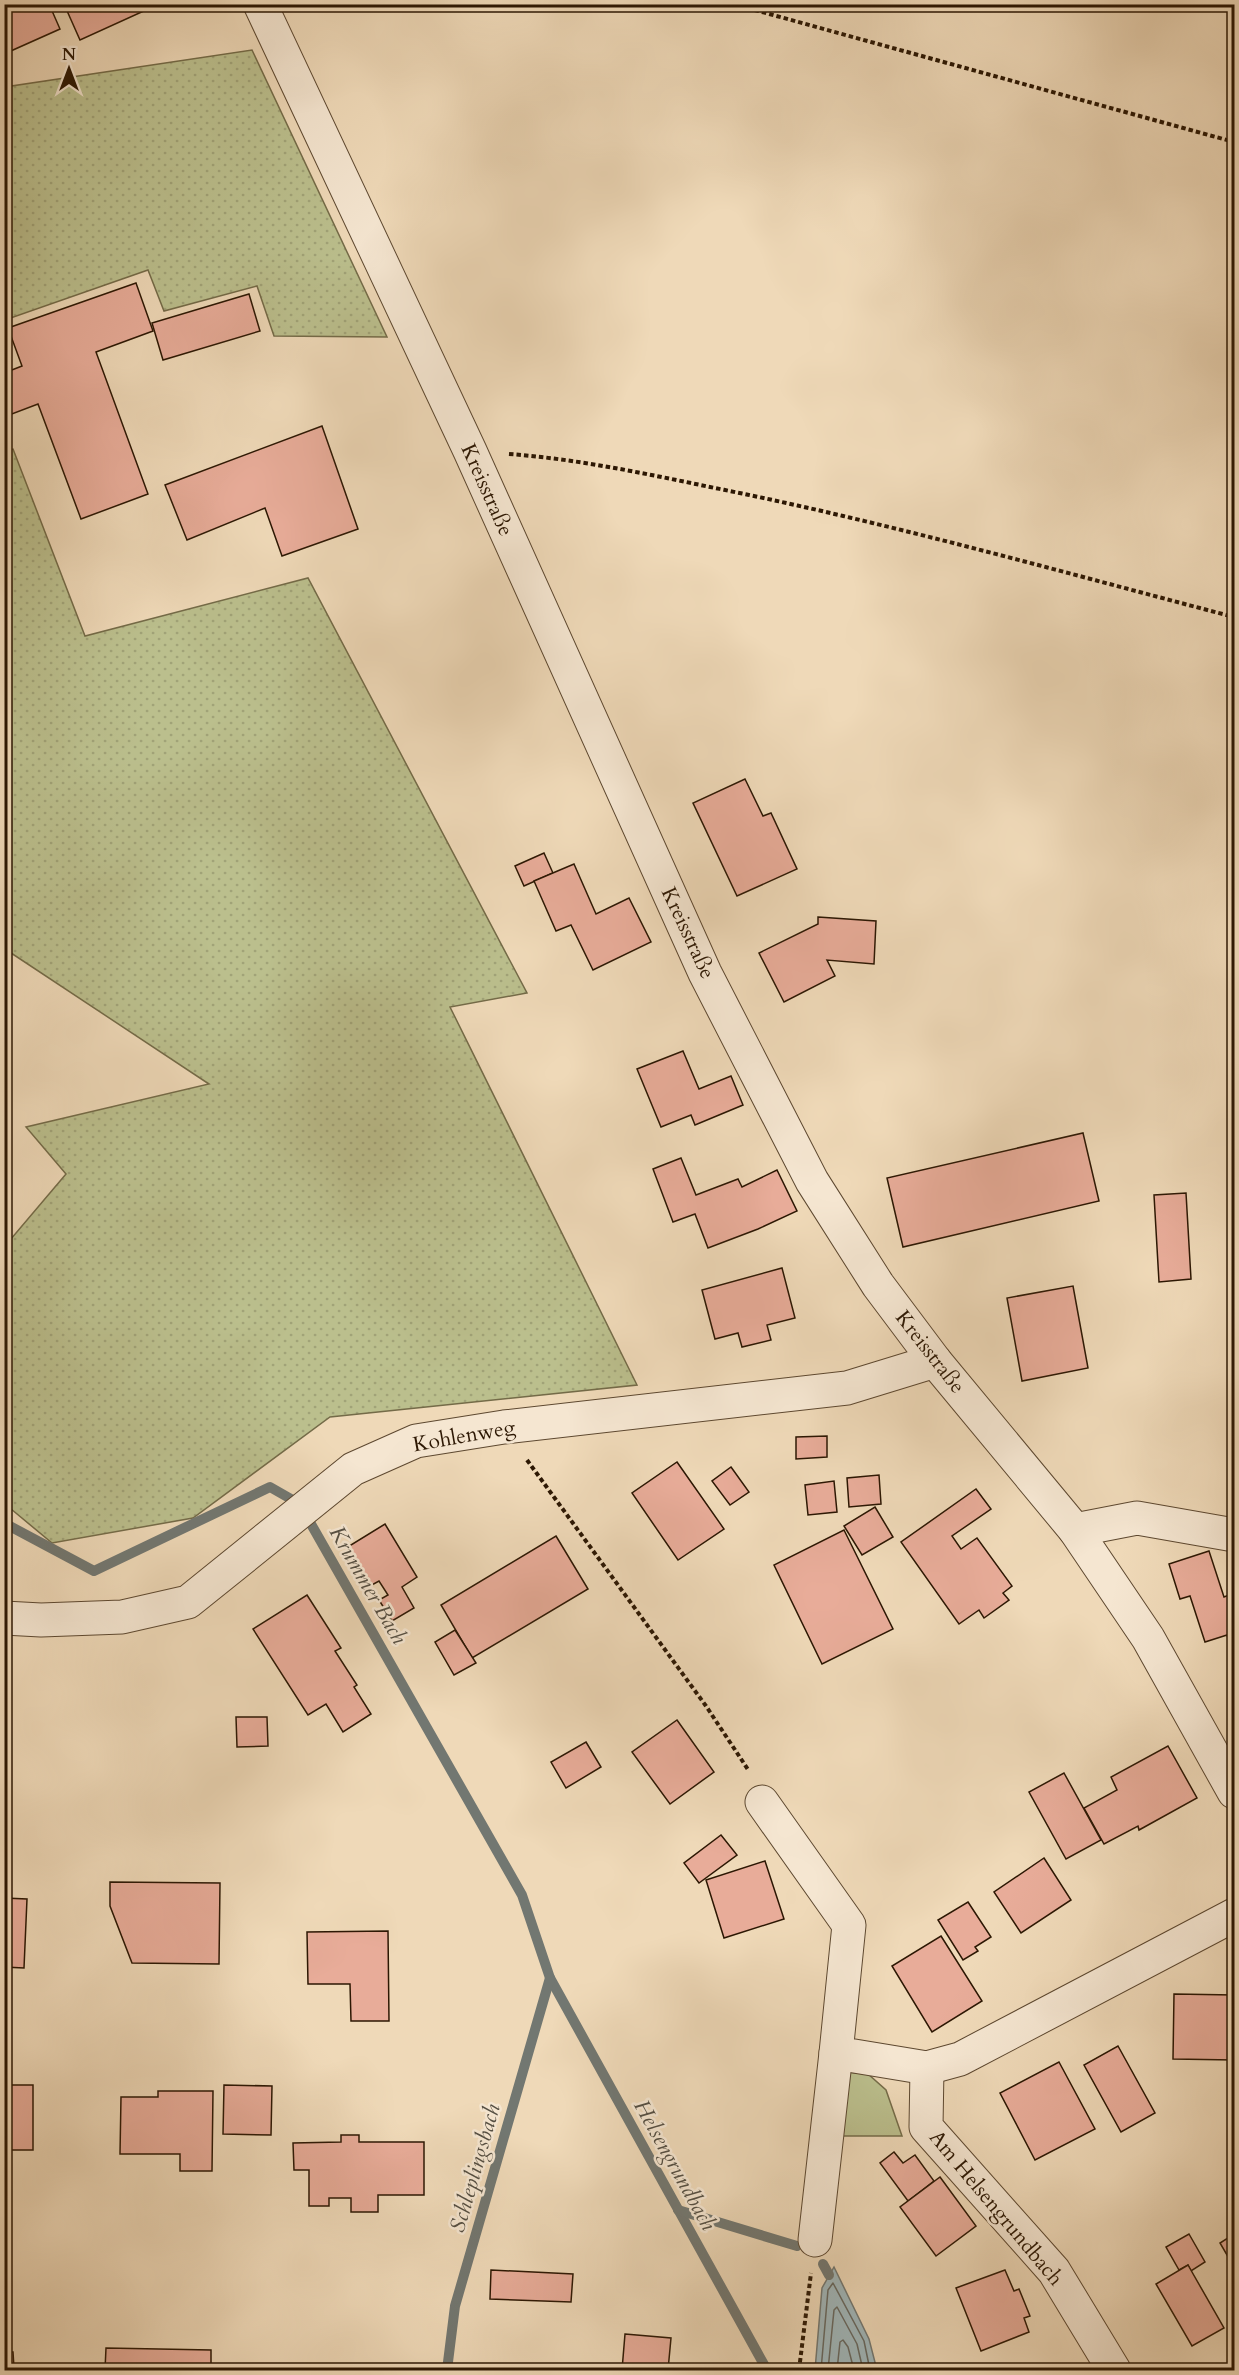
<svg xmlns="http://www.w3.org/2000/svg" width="1239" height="2375" viewBox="0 0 1239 2375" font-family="Cardo,serif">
<defs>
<pattern id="grass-dots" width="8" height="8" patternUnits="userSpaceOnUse" patternTransform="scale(1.5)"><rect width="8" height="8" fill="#bbbf8d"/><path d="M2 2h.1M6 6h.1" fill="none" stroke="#a1a378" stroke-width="1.8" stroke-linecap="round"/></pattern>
</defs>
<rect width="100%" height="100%" fill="#efd9b8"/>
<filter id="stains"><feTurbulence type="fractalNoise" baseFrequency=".00333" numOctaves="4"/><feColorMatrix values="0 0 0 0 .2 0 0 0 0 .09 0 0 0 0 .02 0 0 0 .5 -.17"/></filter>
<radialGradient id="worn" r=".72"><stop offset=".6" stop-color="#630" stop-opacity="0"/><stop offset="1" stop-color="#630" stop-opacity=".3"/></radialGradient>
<g fill="url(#grass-dots)" stroke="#746b48" stroke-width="1.5">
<path d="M252 50 387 337 274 336 257 286 164 311 148 270 5 320V87Z"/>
<path d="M13 449 85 636 308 578 527 993 450 1007 637 1385 330 1417 193 1518 52 1543 5 1504V1246L66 1174 26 1127 209 1084 5 949 4 451Z"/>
</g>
<path fill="#bbbf8d" stroke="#746b48" stroke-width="1.5" d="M846 2072 868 2074 886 2090 902 2136H837Z"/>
<path fill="#a0b7bb" stroke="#727771" stroke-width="1.5" d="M834 2267 869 2339 877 2370H815L822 2288Z"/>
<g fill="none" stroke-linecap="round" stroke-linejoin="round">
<g stroke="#66675f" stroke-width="1.5">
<path d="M821 2370 828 2290 833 2283 864 2341 870 2370"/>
<path d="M828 2370 834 2310 837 2307 857 2344 863 2370"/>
<path d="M837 2370 840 2342 843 2340 848 2347 854 2370"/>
</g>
<g stroke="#727771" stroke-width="10">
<path d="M4 1523 94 1571 270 1487 291 1499 311 1524 522 1895 550 1978 767 2370"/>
<path d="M678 2210 797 2246"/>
<path d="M823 2264 829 2275"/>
<path d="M447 2370 455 2306 550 1978"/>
</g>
</g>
<g fill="#e8ac99" stroke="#2c1703" stroke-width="1.5">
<path d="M4 4H49L60 29 4 54Z"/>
<path d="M64 4H157V5L80 40Z"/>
<path d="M136 283 153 331 96 352 148 494 81 519 38 404 4 417V373L22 366 8 328Z"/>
<path d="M249 294 260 331 163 360 152 323Z"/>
<path d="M322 426 358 529 282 556 265 508 187 540 165 485Z"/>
<path d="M745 779 763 816 771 813 797 869 737 896 693 803Z"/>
<path d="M544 853 553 873 524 886 515 866Z"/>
<path d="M574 864 596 914 629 898 651 942 593 970 571 925 556 931 534 881Z"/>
<path d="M818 917 876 921 874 964 827 960 835 976 784 1002 759 953 818 924Z"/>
<path d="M683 1051 699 1089 731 1076 743 1105 695 1125 691 1115 661 1127 637 1069Z"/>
<path d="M1083 1133 1099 1201 903 1247 887 1178Z"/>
<path d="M681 1158 696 1195 738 1179 742 1187 777 1170 797 1211 758 1229 708 1248 695 1214 673 1222 653 1169Z"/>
<path d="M1186 1193 1191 1279 1159 1282 1154 1195Z"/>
<path d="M782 1268 795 1318 767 1325 771 1340 742 1347 738 1333 715 1339 702 1290Z"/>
<path d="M1073 1286 1088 1368 1022 1381 1007 1298Z"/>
<path d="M827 1436V1457L796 1459V1437Z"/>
<path d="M677 1462 724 1529 678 1560 632 1493Z"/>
<path d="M731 1467 749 1492 730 1505 712 1481Z"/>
<path d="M879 1475 881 1504 849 1507 847 1478Z"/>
<path d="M834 1481 837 1512 808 1515 805 1485Z"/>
<path d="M976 1489 991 1509 952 1536 961 1549 977 1538 1012 1586 1003 1593 1009 1600 984 1618 979 1610 959 1624 901 1542Z"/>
<path d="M875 1507 893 1537 862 1555 844 1526Z"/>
<path d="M385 1524 417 1577 402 1587 414 1608 392 1621 379 1600 388 1595 379 1581 370 1586 346 1548Z"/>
<path d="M844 1530 893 1629 822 1664 774 1565Z"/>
<path d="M556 1536 588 1589 472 1658 441 1605Z"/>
<path d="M1209 1551 1224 1597 1234 1593 1233 1656 1227 1635 1205 1642 1190 1596 1180 1599 1169 1564Z"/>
<path d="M307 1595 341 1648 335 1651 357 1685 354 1687 371 1714 343 1732 326 1704 308 1715 253 1629Z"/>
<path d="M455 1630 476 1663 454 1675 435 1642Z"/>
<path d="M236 1717H267L268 1746 237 1747Z"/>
<path d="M677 1720 714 1772 670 1804 632 1752Z"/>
<path d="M586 1742 601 1767 566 1788 551 1762Z"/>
<path d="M1168 1746 1197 1798 1139 1830 1138 1826 1104 1844 1084 1808 1117 1790 1111 1777Z"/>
<path d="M1064 1773 1101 1840 1066 1859 1029 1792Z"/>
<path d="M721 1835 737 1855 699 1883 684 1863Z"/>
<path d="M1044 1858 1071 1900 1021 1933 994 1892Z"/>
<path d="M765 1861 784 1919 724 1938 706 1880Z"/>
<path d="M110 1882 220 1883 219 1964 132 1963 110 1906Z"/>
<path d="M4 1898 27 1899 24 1968 4 1967Z"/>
<path d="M968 1902 991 1937 975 1947 978 1951 963 1960 938 1920Z"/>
<path d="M388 1931 389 2021H351L350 1984H308L307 1932Z"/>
<path d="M941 1936 982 2001 932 2032 892 1966Z"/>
<path d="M1174 1994 1234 1995V2060L1173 2059Z"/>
<path d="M1118 2046 1155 2113 1121 2132 1084 2065Z"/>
<path d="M1059 2062 1095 2129 1035 2160 1000 2093Z"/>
<rect x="4" y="2085" width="29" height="65"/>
<path d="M224 2085 272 2086 271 2135 223 2134Z"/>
<path d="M158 2091H213L212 2171H180V2154H120L121 2097H158Z"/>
<path d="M341 2135H359V2142H424V2195H378V2212H351V2198H329V2206H309V2170H294L293 2143 341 2142Z"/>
<path d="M894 2152 903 2163 915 2155 934 2181 908 2201 880 2163Z"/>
<path d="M940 2177 976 2226 936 2256 900 2207Z"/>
<path d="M1189 2234 1205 2262 1191 2271 1188 2265 1179 2270 1166 2247Z"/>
<path d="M1234 2234V2267L1220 2243Z"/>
<path d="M1188 2265 1224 2328 1192 2346 1156 2284Z"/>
<path d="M491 2270 573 2274 571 2302 490 2299Z"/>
<path d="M1005 2270 1014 2291 1019 2289 1030 2316 1024 2318 1029 2332 981 2351 956 2288Z"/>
<path d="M625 2334 671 2338 668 2370H622Z"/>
<path d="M106 2348 211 2350V2370H105Z"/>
<path d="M4 2352H13L14 2368H4Z"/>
</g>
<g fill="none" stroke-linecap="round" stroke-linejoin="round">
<g stroke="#5d4830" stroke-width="35">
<g id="minor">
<path d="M260 4 470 451 705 973 812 1181 878 1285 935 1361 1075 1530 1148 1638 1234 1792"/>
<path d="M1075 1530 1137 1518 1234 1535"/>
<path d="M4 1618 41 1620 122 1617 188 1602 353 1469 416 1441 504 1427 847 1388 935 1361"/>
<path d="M762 1802 849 1925 836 2053 927 2068 960 2059 1234 1915"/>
<path d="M927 2068 926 2127 1054 2271 1114 2370"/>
<path d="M815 2240 836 2053"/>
</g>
</g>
<g stroke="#2c1703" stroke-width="4" stroke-dasharray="4.5 3" stroke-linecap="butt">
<path d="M733 4 1234 142"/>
<path d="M509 454C578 459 647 474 715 488 890 523 1062 572 1234 617"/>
<path d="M527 1460 706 1706 749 1771"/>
<path d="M799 2370 811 2273"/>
</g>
<use href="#minor" stroke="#f5e6d1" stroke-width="33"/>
</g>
<g text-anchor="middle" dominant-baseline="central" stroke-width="5" stroke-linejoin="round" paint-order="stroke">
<g font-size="21" fill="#2c1703" stroke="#f5e6d1">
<text transform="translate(487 490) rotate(66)">Kreisstraße</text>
<text transform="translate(688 933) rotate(65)">Kreisstraße</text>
<text transform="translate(930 1352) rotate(52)">Kreisstraße</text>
<text transform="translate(464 1436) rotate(-10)">Kohlenweg</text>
<text transform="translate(996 2208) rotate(50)">Am Helsengrundbach</text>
</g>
<g font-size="22" font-style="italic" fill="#554f43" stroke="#f5e6d1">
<text transform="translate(368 1585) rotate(60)">Krummer Bach</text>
<text transform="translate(675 2165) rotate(61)">Helsengrundbach</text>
<text transform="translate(475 2168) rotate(-74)">Schleplingsbach</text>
</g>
</g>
<rect width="1239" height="2375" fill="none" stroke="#efd9b8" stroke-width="24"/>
<rect x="6" y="6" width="1227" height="2363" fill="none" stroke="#2c1703" stroke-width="3"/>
<rect x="12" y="12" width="1215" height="2351" fill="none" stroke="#2c1703" stroke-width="1.5"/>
<g transform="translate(69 69)" stroke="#f5e6d1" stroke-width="4.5" paint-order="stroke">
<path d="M0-4.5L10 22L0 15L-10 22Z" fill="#2c1703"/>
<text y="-9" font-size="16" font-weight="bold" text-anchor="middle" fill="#2c1703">N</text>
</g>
<rect width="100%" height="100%" filter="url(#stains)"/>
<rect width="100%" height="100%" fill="url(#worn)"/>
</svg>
